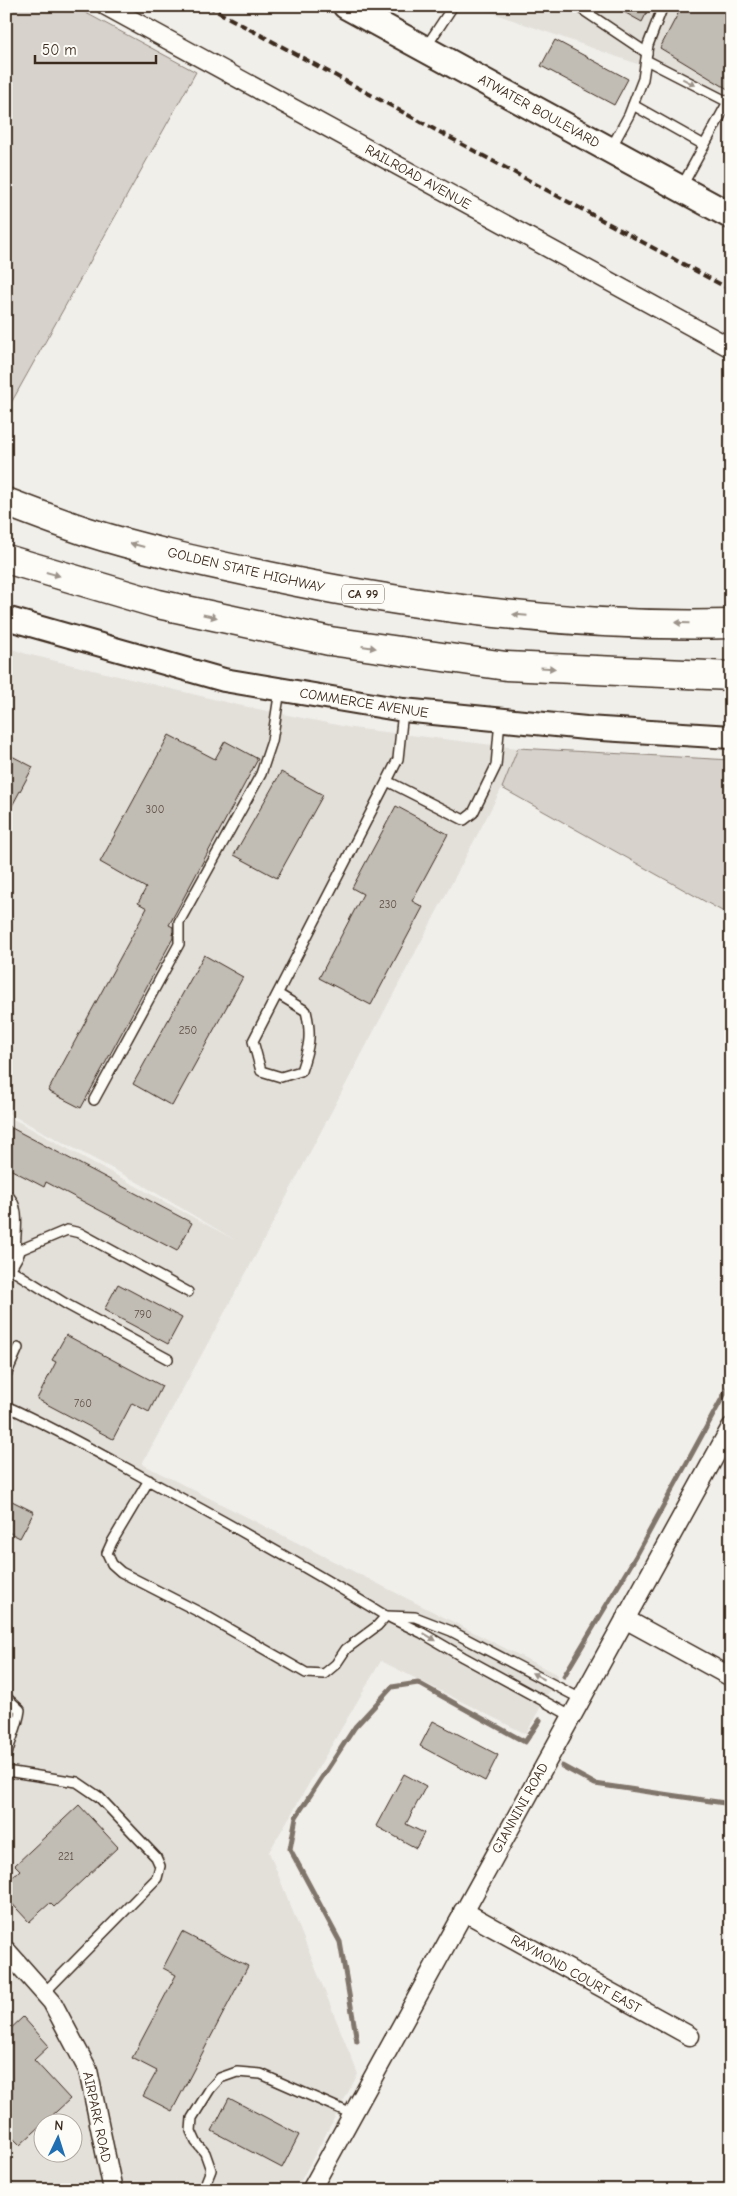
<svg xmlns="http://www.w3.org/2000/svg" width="737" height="2196" viewBox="0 0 737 2196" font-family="'Comic Neue',sans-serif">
<rect width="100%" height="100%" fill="#f1efea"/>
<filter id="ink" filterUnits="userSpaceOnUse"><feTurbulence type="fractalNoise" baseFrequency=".02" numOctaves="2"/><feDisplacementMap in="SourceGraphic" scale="10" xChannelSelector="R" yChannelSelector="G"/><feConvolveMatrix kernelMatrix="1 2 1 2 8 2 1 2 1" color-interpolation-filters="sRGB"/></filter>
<g filter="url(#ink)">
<g fill="#e3e0da" fill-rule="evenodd">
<path d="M473 6H731V97Z"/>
<path d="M6 647 27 654 238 705 352 728 518 748 502 788 257 1253 142 1464 558 1675 526 1734 381 1661 269 1852 358 2074 296 2190H6V1115L235 1240 139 1183 6 1112ZM42 2124H72V2154H42Z"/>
</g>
<g fill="#d7d2cc" stroke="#897e75">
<path d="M6 6H73L196 72 6 412Z"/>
<path d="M518 748 731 760V916L502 788Z"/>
</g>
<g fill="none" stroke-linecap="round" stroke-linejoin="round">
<g stroke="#80746b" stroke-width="5">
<path d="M564 1676 636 1556 731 1382"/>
<path d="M562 1766 595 1784 731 1804"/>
<path d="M357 2041 340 1942 290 1849 296 1817 355 1727 392 1687 418 1683 525 1742 540 1720"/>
</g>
</g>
<g fill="#c1bcb4" stroke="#3b2a1e">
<path d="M613 6H650L642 22Z"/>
<path d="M682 6H731V91L660 48Z"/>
<path d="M555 40 628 79 614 105 541 66Z"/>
<path d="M169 735 215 759 225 741 258 759 169 925 173 927V938L81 1108 48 1091 147 908 138 903 146 888 100 862Z"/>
<path d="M6 753 33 767 6 817Z"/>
<path d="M281 772 323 795 277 878 234 855Z"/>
<path d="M396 806 448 834 412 901 423 907 371 1005 319 978 363 894 352 888Z"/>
<path d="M204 955 243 977 172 1106 133 1084Z"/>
<path d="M6 1125 192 1223 177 1251 46 1182 44 1187 6 1167Z"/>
<path d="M118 1284 182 1318 168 1344 104 1310Z"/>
<path d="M66 1335 162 1386 149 1412 132 1403 113 1439 37 1399 56 1362 52 1360Z"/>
<path d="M6 1498 34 1512 20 1538 6 1531Z"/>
<path d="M433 1721 498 1755 485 1781 420 1746Z"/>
<path d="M404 1774 426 1786 406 1824 424 1833 416 1848 376 1826Z"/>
<path d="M79 1805 118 1847 54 1907 50 1903 29 1922 6 1897V1883L20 1870 15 1865Z"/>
<path d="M182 1932 248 1966 172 2111 143 2096 157 2071 132 2058 176 1975 163 1968Z"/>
<path d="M23 2017 49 2046 34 2060 70 2099 20 2145 6 2131V2033Z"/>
<path d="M229 2098 299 2135 282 2168 212 2131Z"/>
</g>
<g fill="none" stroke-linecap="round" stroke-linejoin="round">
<g stroke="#3b2a1e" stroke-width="12">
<g id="service">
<path d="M580 8 647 53"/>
<path d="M426 47 453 6"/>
<path d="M646 60 728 102 682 186"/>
<path d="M633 105 704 145"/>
<path d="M610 150 629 115 643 79 648 45 663 6"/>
<path d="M403 711 398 759 387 781 464 820 473 813 496 766 500 720"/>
<path d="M278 994 306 1011C312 1036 309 1047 301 1071L281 1077 261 1071 253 1041 387 781"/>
<path d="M94 1100 179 944V922L261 774 272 741 280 690"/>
<path d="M6 1194C22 1204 15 1235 15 1252"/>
<path d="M15 1252 67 1230 80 1233 188 1292"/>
<path d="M7 1267 66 1304 168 1359"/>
<path d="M6 1375 18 1348"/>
<path d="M6 1406C57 1429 106 1457 155 1484 233 1526 311 1570 386 1616L377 1626 346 1649 336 1664 324 1674 306 1673 201 1613 121 1572 112 1564 107 1553 112 1542 149 1480"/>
<path d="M386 1616 415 1617 451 1631 581 1699"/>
<path d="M391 1618 422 1633 463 1657 571 1716"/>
<path d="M6 1697 20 1710C18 1727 9 1742 6 1759"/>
<path d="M6 1771 77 1782 99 1797 156 1857 160 1866 157 1878 44 1993"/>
<path d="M203 2190 211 2170 205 2153 196 2142 191 2131 192 2118 210 2089 220 2078 237 2072 261 2074 352 2114"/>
</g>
</g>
<g stroke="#3b2a1e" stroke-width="21">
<g id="minor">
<path d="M106 6 731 348"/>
<path d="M6 1268 15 1252"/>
<path d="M625 1619 731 1677"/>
<path d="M463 1911 690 2036"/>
<path d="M6 1950 52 2002 88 2070 113 2190"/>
<path d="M311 2190 731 1427"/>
</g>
</g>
<g stroke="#3b2a1e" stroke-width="26">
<path id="tertiary" d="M6 618 224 680 403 710 586 728 731 737"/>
</g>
<g stroke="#3b2a1e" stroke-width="29">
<path id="secondary" d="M346 6 731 216"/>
</g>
<g stroke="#3b2a1e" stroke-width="31">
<g id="motorway">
<path d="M6 502C32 512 58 522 85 531 144 550 207 563 268 576 420 608 576 628 731 624"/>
<path d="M6 559 158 604 330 641 506 666 731 676"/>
</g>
</g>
<use href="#service" stroke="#fdfcf7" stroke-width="9"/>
<use href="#minor" stroke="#fdfcf7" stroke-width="18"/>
<use href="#tertiary" stroke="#fdfcf7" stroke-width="22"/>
<use href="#secondary" stroke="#fdfcf7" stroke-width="25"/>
<use href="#motorway" stroke="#fdfcf7" stroke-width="28"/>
<path stroke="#3b2a1e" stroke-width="4" stroke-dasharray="8 4" stroke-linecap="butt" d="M207 6 731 290"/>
</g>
<defs><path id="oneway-solid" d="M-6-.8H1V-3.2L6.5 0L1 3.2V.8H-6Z" transform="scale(1.25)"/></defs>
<g fill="#9c938a">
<use href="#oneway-solid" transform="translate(689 82) rotate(27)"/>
<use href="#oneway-solid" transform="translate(137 545) rotate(-165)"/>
<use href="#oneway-solid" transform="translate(53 574) rotate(16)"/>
<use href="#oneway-solid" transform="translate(520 615) rotate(-175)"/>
<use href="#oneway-solid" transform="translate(210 616) rotate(12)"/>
<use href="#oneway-solid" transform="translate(682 623) rotate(-179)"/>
<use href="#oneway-solid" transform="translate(369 647) rotate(8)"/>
<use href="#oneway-solid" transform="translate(548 668) rotate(3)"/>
<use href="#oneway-solid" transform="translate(430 1637) rotate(31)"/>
<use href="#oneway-solid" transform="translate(538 1676) rotate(-152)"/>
</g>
</g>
<g text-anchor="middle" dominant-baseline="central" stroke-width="4" stroke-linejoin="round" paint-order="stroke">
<g font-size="11" fill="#5c4e44">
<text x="155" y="809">300</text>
<text x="388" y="904">230</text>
<text x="188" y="1030">250</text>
<text x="143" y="1314">790</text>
<text x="83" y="1403">760</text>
<text x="66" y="1856">221</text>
</g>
<rect fill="#fdfcf7" stroke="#75695f" stroke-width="1" x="342" y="584.5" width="42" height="19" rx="4"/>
<g font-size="12" font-weight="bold" fill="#3b2a1e">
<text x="363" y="594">CA 99</text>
</g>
<g font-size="14" fill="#3b2a1e" stroke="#fdfcf7">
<text transform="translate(539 111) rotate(29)">ATWATER BOULEVARD</text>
<text transform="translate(418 177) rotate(29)">RAILROAD AVENUE</text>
<text transform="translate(246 570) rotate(13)">GOLDEN STATE HIGHWAY</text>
<text transform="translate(364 703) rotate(9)">COMMERCE AVENUE</text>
<text transform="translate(520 1808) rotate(-61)">GIANNINI ROAD</text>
<text transform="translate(576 1974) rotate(29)">RAYMOND COURT EAST</text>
<text transform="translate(97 2117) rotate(78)">AIRPARK ROAD</text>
</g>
</g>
<rect width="737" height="2196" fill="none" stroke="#fdfcf7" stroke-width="25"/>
<rect x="12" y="12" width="712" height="2171" fill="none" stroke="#3b2a1e" stroke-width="2" filter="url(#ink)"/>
<g transform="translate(58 2138) rotate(4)"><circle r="24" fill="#fdfcf7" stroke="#afa8a0"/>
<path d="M0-4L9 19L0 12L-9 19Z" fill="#1f6fb2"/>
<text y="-8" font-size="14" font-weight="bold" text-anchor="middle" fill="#3b2a1e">N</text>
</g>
<path d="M35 55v8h121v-8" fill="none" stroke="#3b2a1e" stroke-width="2.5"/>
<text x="42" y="55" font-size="15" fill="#3b2a1e" stroke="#fdfcf7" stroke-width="4" paint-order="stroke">50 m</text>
</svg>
